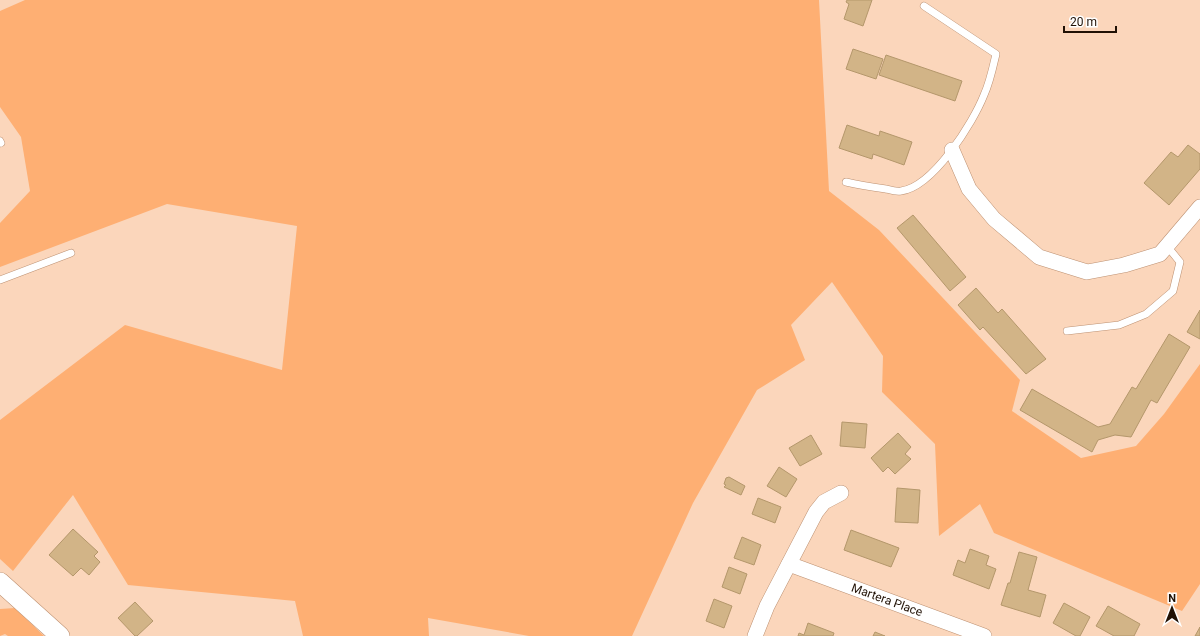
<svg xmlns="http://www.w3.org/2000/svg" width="1200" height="636" viewBox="0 0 1200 636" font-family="Roboto,sans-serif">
<rect width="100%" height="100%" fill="#fbd6bb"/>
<g fill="#feaf73">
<path d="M25 0H819L829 191 879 230 1020 380 1012 411 1081 458 1136 446 1164 414 1200 364V584L1182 611 994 533 980 504 939 536 935 444 882 392 883 356 832 282 791 325 805 360 757 390 693 503 632 636H529L428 618 429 636H303L295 601 128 585 73 495 13 571 0 559V420L125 325 282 370 297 226 167 204 0 267V223L30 191 21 137 0 107V11Z"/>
<path d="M15 608 44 636H8L5 634 0 636V609Z"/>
</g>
<g fill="#d2b487" stroke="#b4976b">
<path d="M847 0H872L863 26 844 19 849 4 846 2Z"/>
<path d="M853 49 883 59 876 79 846 69Z"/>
<path d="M886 55 962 81 955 101 879 75Z"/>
<path d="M847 125 879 136 880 131 912 142 904 165 873 154 872 159 839 148Z"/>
<path d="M1188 145 1200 154V169L1169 205 1144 183 1171 152 1178 157Z"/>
<path d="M913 215 966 277 950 291 897 228Z"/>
<path d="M976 288 998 313 1002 309 1046 359 1026 374 983 327 980 330 958 305Z"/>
<path d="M1200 310V339L1187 332Z"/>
<path d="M1169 334 1190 347 1157 403 1151 400 1131 437 1115 435 1098 440 1092 452 1020 410 1032 389 1098 427 1110 424 1132 387 1136 389Z"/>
<path d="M842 422 867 424 865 448 840 446Z"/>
<path d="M898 433 911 447 905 454 911 459 895 474 888 467 883 472 871 458Z"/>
<path d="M811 435 822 454 800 466 789 448Z"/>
<path d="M779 467 797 479 786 497 767 486Z"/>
<path d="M729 477 745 486 741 495 724 487 726 485 724 484 726 478Z"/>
<path d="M897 488 920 490 918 523 895 522Z"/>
<path d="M758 498 781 507 775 523 752 514Z"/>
<path d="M73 529 98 552 94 556 100 562 89 575 81 568 73 576 49 555Z"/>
<path d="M851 530 899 548 891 567 844 550Z"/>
<path d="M742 537 761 545 754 565 734 558Z"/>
<path d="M970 549 989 556 986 565 996 569 989 589 953 575 958 560 965 563Z"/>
<path d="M1019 552 1037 557 1028 590 1046 595 1040 617 1001 605 1008 583H1010Z"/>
<path d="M729 567 747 574 740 594 722 587Z"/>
<path d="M714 599 732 606 724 628 706 621Z"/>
<path d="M135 602 153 621 137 636H135L118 618Z"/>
<path d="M1064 603 1090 617 1080 636H1076L1053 623Z"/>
<path d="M1108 606 1140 624 1134 636H1114L1096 626Z"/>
<path d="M808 623 834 633 833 636H798L799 633 804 635Z"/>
<path d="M1200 627V636H1195Z"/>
<path d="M875 632 885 636H873Z"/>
</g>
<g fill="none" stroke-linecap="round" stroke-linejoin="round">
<g stroke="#bd9172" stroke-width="8">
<g id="service">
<path d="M0 141 1 143"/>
<path d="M846 182C859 185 872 187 886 189 890 190 896 192 901 191 933 187 973 123 984 95 990 82 993 67 996 54L924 6"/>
<path d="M0 280 71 253"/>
<path d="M1067 331 1119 325 1146 314 1173 291 1180 262 1167 246"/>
</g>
</g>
<g stroke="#bd9172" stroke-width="16">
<g id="minor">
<path d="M952 150 969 189 994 219 1039 257 1087 272 1124 265 1160 254 1200 207"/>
<path d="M789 564 984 636"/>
<path d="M755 636 767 606 816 512 824 502 841 493"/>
</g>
</g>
<g stroke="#bd9172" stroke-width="20">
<path id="tertiary" d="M0 582 60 636"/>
</g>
<use href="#service" stroke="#fff" stroke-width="7"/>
<use href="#minor" stroke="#fff" stroke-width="15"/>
<use href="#tertiary" stroke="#fff" stroke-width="19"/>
</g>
<g text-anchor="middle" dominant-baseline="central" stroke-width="4" stroke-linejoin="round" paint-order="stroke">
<g font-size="12" fill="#201105" stroke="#fff">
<text transform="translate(887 600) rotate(20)">Martera Place</text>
</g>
</g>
<g transform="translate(1172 608)" stroke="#ffffff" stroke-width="3" paint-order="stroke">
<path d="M0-3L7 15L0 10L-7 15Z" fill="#201105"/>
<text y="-6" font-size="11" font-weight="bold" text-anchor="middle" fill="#201105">N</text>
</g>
<path d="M1064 26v6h52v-6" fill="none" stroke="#201105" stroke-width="2"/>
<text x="1070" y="26" font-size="12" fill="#201105" stroke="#ffffff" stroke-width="3" paint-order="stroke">20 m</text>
</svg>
